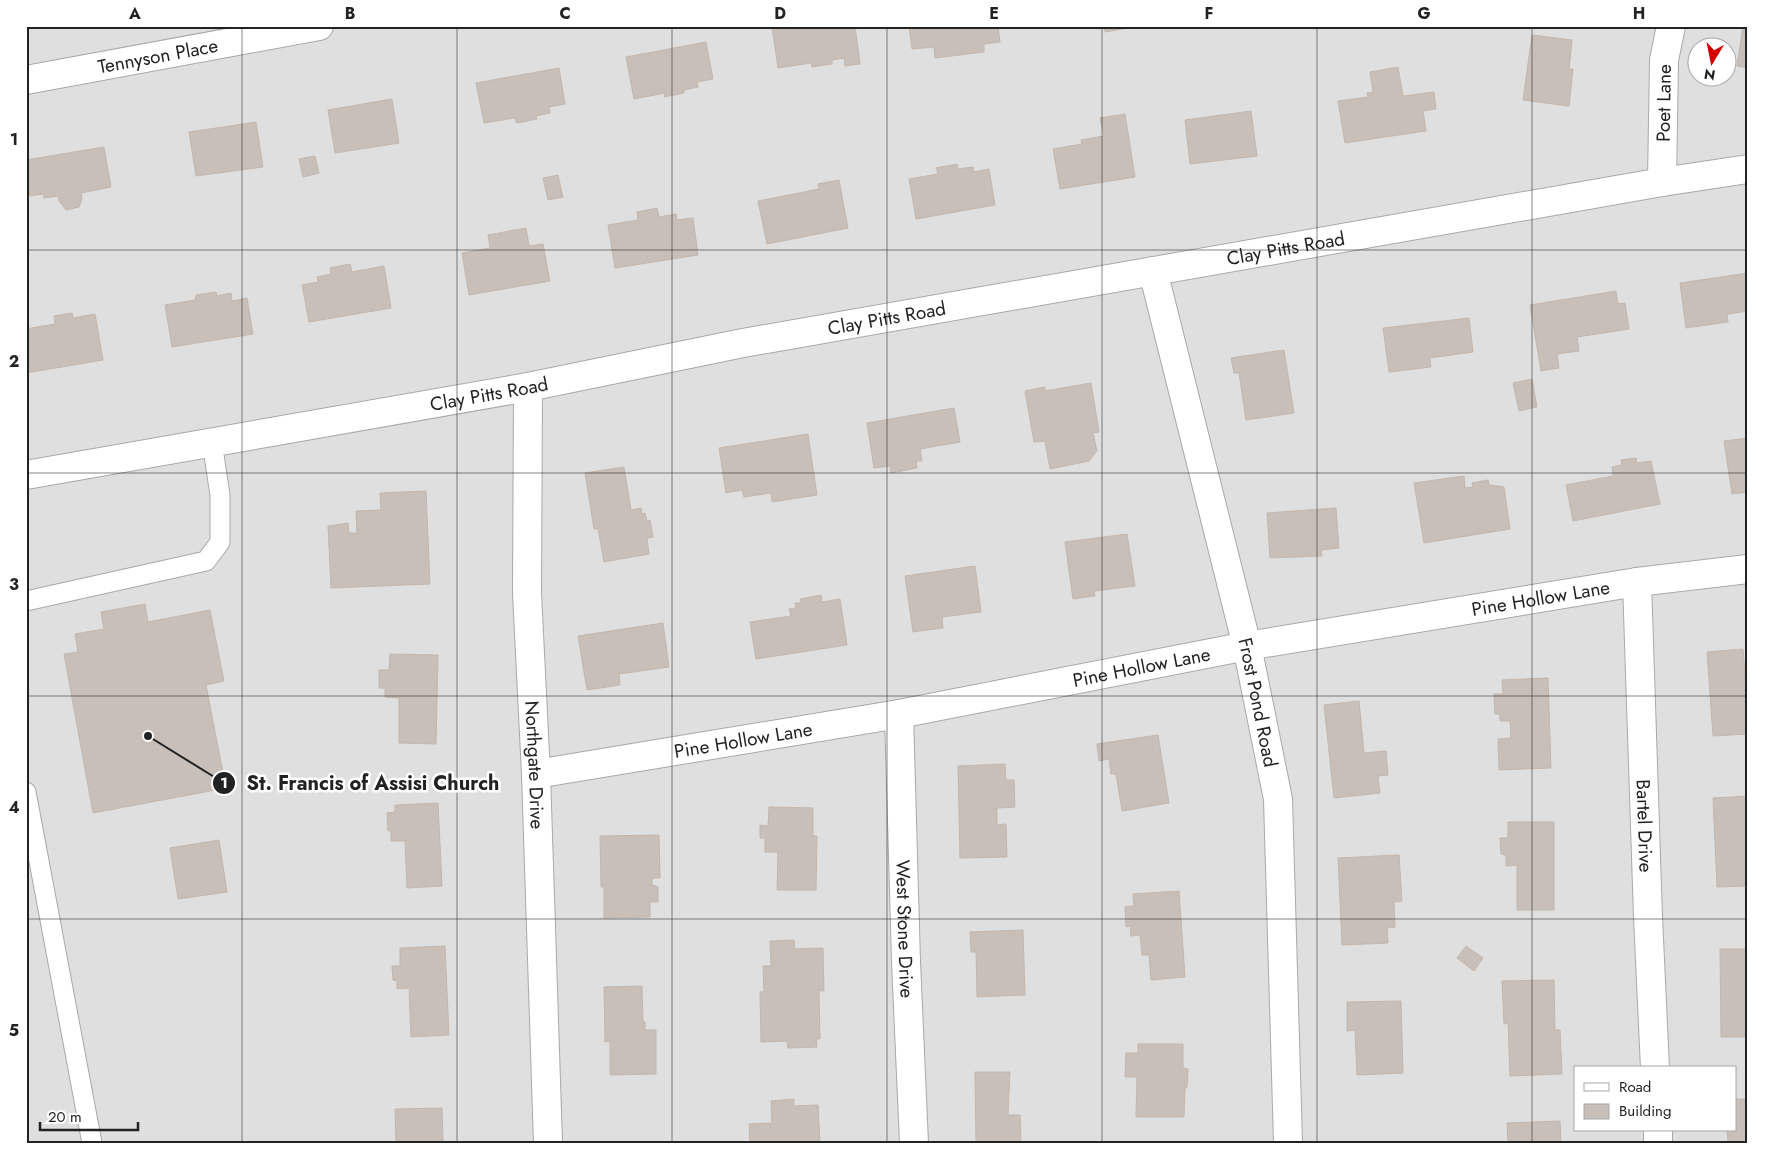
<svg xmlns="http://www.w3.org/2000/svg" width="1774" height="1169" viewBox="0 0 1774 1169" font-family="Jost,sans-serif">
<rect width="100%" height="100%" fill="#f2efe9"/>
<path fill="#e0dfdf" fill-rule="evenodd" d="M26 26H1748V1143H26ZM1696 48H1726V78H1696ZM1575 1068H1735V1130H1575Z"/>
<g fill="#c7bfb8" stroke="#c4b6ab">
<path d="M778 26H855L860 64 845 66 844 58 832 60V64L812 67 811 63 778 68 772 27Z"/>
<path d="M909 26H998L1000 42 984 44V52L935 58 934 47 912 49Z"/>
<path d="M1104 26H1127L1128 28 1105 32Z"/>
<path d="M1743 26H1748V68L1737 66Z"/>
<path d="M1532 35 1572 40 1569 69H1573L1569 106 1523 100Z"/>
<path d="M706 42 713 79 697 82 698 87 684 90V93L664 97 665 93 634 99 626 57Z"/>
<path d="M1398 67 1403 96 1434 92 1436 109 1423 111 1426 131 1345 143 1338 101 1368 97 1367 93 1373 92 1370 72Z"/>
<path d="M559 68 565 104 549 107 550 113 536 116 537 119 517 123 515 118 484 123 476 83Z"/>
<path d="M392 99 399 143 335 153 328 110Z"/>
<path d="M1251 111 1257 156 1190 164 1185 120Z"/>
<path d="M1125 114 1135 177 1060 189 1053 149 1082 144 1081 140 1104 136 1100 118Z"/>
<path d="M256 122 263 167 196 176 189 132Z"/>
<path d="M104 147 111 187 81 193 82 199 79 207 66 210 59 201 58 196 44 198 43 194 30 196 26 176V160Z"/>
<path d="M315 156 319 173 303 177 299 159Z"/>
<path d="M957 164 958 169 973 167 974 172 989 169 995 205 916 219 909 179 938 174 936 168Z"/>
<path d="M558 175 563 197 548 200 543 178Z"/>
<path d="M839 180 848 228 767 244 758 201 819 189 818 184Z"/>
<path d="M657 208 659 217 676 214 677 220 693 218 698 255 615 268 608 225 638 220 637 212Z"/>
<path d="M526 228 529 246 543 244 550 281 469 295 462 253 490 248 488 235Z"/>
<path d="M350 264 352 272 384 266 391 308 309 322 302 285 318 282 317 277 331 274 330 268Z"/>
<path d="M1748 273V311L1727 314 1728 322 1686 328 1680 283Z"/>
<path d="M1616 291 1618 304 1625 303 1629 329 1577 337 1579 351 1557 354 1559 368 1541 371 1530 305Z"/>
<path d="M216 292 217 296 231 293 232 301 247 298 253 334 172 347 165 305 195 300 196 295Z"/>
<path d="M72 313 73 318 95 314 103 360 26 373V329L55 324 54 316Z"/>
<path d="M1469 318 1473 352 1430 358 1431 367 1389 372 1383 328Z"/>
<path d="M1284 350 1294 413 1246 420 1239 373H1234L1231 358Z"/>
<path d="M1532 379 1537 407 1519 411 1513 383Z"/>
<path d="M1091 383 1099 432 1093 433 1097 451 1089 461 1050 469 1045 441 1034 442 1025 391 1045 387V391Z"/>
<path d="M954 408 960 442 920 449 922 461H916L917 468 891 473 890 466 874 468 867 423Z"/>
<path d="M808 434 817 495 772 502 771 493 744 497 742 490 726 493 719 448Z"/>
<path d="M1748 438V492L1732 494 1724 441Z"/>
<path d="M1636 458 1637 463 1651 461 1660 504 1573 521 1566 485 1613 476 1612 467 1622 465 1621 460Z"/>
<path d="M624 467 631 510 641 508 642 514 645 513 647 521 650 520 653 537 647 538 649 554 604 562 598 529H594L585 473Z"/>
<path d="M1464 476 1465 488 1473 487 1472 483 1488 480 1489 485 1504 487 1510 529 1424 543 1414 483Z"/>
<path d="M426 491 430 584 331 588 328 526 348 523 349 533H357L356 511 381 510 380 493Z"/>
<path d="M1336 508 1339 548 1321 550 1322 556 1270 558 1267 513Z"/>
<path d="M1127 534 1135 586 1094 591 1095 596 1073 599 1065 542Z"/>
<path d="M975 566 981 612 942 617 943 628 913 632 905 576Z"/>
<path d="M821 595 822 602 840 599 847 645 756 659 750 622 791 616 789 609 796 608 795 603H801L800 599Z"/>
<path d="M145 604 148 622 210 610 224 681 206 685 226 788 93 813 64 654 78 652 75 634 104 629 101 612Z"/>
<path d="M663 623 669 667 619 674 620 685 587 690 578 636Z"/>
<path d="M1743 649 1747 694H1748V734L1713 736 1707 652Z"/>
<path d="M390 654 438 655 436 744 399 743V698L385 697V688H379V670H389Z"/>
<path d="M1548 678 1551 768 1499 770 1498 739 1511 738 1510 721H1500V714H1495L1494 694H1503L1502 680Z"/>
<path d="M1359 701 1364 753 1386 751 1388 775 1378 776 1380 793 1334 798 1324 705Z"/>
<path d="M1158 735 1169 803 1122 811 1116 774H1111L1109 759 1099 761 1097 744Z"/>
<path d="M1005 764 1006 780H1014L1015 807 997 808V825L1006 824 1007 857 960 858 958 766Z"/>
<path d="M1748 796V886L1717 887 1713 798Z"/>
<path d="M438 803 442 886 407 888 405 841H391V831H388L387 813 395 812V805Z"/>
<path d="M769 807 813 808V836H817L816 890H777L778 852H765V838H760V825L768 826Z"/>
<path d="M1508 822H1554V910H1517V865L1506 866V855L1501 854 1500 838H1508Z"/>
<path d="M659 835 660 878H652V885L658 887V902H650V917L604 918V887H601L600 836Z"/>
<path d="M219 840 227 892 178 899 170 848Z"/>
<path d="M1399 855 1402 901 1394 902 1395 927 1387 928 1388 943 1342 945 1338 858Z"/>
<path d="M1179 891 1185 977 1151 980 1149 955H1142L1140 935 1131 936 1130 926 1126 927 1125 907 1134 906 1133 894Z"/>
<path d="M1023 930 1025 995 977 997 976 952H971L970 932Z"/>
<path d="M794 940 795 949 823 948 824 991H819L820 1039H816L817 1047 788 1048 787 1041 761 1042 760 992H764L763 966H771L770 941Z"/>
<path d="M445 946 449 1035 411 1037 409 988 397 989V981L393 980 392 966H400V948Z"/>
<path d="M1466 946 1483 958 1474 971 1457 958Z"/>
<path d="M1720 949H1748V1037H1721Z"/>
<path d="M1554 980 1555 1030H1560L1562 1074 1510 1076 1508 1023 1504 1024 1502 981Z"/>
<path d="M642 986 643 1022H645V1030H656V1074L610 1075V1041L605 1042 604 987Z"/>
<path d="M1401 1001 1403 1073 1357 1075 1355 1030 1347 1031V1002Z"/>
<path d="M1138 1044H1183V1068L1188 1069 1187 1087 1185 1089 1184 1117H1136L1137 1077H1125L1126 1053H1138Z"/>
<path d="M975 1072H1010L1008 1115H1020L1021 1143H976Z"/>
<path d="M794 1099V1106L818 1105 820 1143H750L749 1124 772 1123 771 1101Z"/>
<path d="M1735 1099H1748V1143H1728L1727 1130H1735Z"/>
<path d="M442 1108 443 1143H396L395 1109Z"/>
<path d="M1560 1121 1561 1143H1508L1507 1123Z"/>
</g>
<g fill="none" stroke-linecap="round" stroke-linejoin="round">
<g stroke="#a9a9a9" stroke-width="21">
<g id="service">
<path d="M26 601 206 561 220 542V495L212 442"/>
<path d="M26 792 92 1143"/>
</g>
</g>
<g stroke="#a9a9a9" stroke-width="30">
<g id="minor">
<path id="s1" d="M26 80 319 26"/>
<path id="s2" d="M1662 182 1664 60 1671 26"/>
<path id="s3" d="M1153 271 1247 646 1278 799 1288 1143"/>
<path id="s4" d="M528 387 527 593 536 774 548 1143"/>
<path id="s5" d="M1637 582 1648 917 1655 1068"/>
<path id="s6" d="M899 714 906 962 914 1143"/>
<path id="s7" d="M536 774 899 714 1247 646 1637 582 1748 569"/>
<path d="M1658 1130V1143"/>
</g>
</g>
<g stroke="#a9a9a9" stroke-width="30">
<g id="tertiary">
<path id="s8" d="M26 475 528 387 743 343 1662 182 1748 169"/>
</g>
</g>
<use href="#service" stroke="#fff" stroke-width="19"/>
<use href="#minor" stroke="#fff" stroke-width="28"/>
<use href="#tertiary" stroke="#fff" stroke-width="28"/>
</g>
<path fill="none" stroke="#222" stroke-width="1" stroke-opacity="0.55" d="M242 26V1143M457 26V1143M672 26V1143M887 26V1143M1102 26V1143M1317 26V1143M1532 26V1143M26 250H1748M26 473H1748M26 696H1748M26 919H1748"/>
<g text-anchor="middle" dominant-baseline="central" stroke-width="5" stroke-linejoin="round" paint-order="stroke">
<g font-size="19" fill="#222" stroke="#fff">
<text stroke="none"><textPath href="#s1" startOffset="134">Tennyson Place</textPath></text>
<text stroke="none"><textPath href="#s2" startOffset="79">Poet Lane</textPath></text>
<text stroke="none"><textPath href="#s8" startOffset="1280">Clay Pitts Road</textPath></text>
<text stroke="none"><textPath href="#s8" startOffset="875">Clay Pitts Road</textPath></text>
<text stroke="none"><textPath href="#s8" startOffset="470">Clay Pitts Road</textPath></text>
<text stroke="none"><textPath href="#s7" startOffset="1020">Pine Hollow Lane</textPath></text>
<text stroke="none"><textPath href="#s7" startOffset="615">Pine Hollow Lane</textPath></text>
<text stroke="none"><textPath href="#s3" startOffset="444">Frost Pond Road</textPath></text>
<text stroke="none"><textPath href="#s7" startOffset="210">Pine Hollow Lane</textPath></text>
<text stroke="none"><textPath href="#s4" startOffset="378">Northgate Drive</textPath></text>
<text stroke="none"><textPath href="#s5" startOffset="244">Bartel Drive</textPath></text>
<text stroke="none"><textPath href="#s6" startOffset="215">West Stone Drive</textPath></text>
</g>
</g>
<path fill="none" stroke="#222" stroke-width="2" d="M148 736L224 783"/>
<g fill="#222" stroke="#fff" stroke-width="2">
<circle cx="148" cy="736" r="5"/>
<circle cx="224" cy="783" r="12"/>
</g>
<g font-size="15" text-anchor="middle" font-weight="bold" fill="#fff">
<text x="224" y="788">1</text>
</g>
<g font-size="20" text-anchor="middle" font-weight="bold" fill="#222" stroke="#fff" stroke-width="5" stroke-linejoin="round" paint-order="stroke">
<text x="373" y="790">St. Francis of Assisi Church</text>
</g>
<rect width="1774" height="1169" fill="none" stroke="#ffffff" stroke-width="55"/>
<rect x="1574" y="1066" width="162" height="65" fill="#ffffff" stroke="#a7a7a7"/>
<rect x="1584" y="1083" width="25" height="8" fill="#ffffff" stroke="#a7a7a7"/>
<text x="1619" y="1092" font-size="15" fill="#222222">Road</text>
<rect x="1584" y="1104" width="25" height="15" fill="#c7bfb8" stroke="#a7a7a7"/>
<text x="1619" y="1116" font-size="15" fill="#222222">Building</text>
<g transform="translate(1712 62) rotate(190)"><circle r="24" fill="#ffffff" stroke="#a7a7a7"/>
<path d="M0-4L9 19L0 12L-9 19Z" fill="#d40000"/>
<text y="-8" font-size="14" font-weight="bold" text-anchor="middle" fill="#222222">N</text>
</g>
<path d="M40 1122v8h98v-8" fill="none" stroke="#222222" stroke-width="2.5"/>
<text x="48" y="1122" font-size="15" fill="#222222" stroke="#ffffff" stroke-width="4" paint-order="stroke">20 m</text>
<rect x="28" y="28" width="1718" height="1114" fill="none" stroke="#222" stroke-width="2"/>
<g font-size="16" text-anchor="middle" font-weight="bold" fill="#222">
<text x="135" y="19">A</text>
<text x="350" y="19">B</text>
<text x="565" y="19">C</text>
<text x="780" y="19">D</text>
<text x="994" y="19">E</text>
<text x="1209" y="19">F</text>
<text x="1424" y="19">G</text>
<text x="1639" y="19">H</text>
<text x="14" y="145">1</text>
<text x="14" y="367">2</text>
<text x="14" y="590">3</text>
<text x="14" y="813">4</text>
<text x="14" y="1036">5</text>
</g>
</svg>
